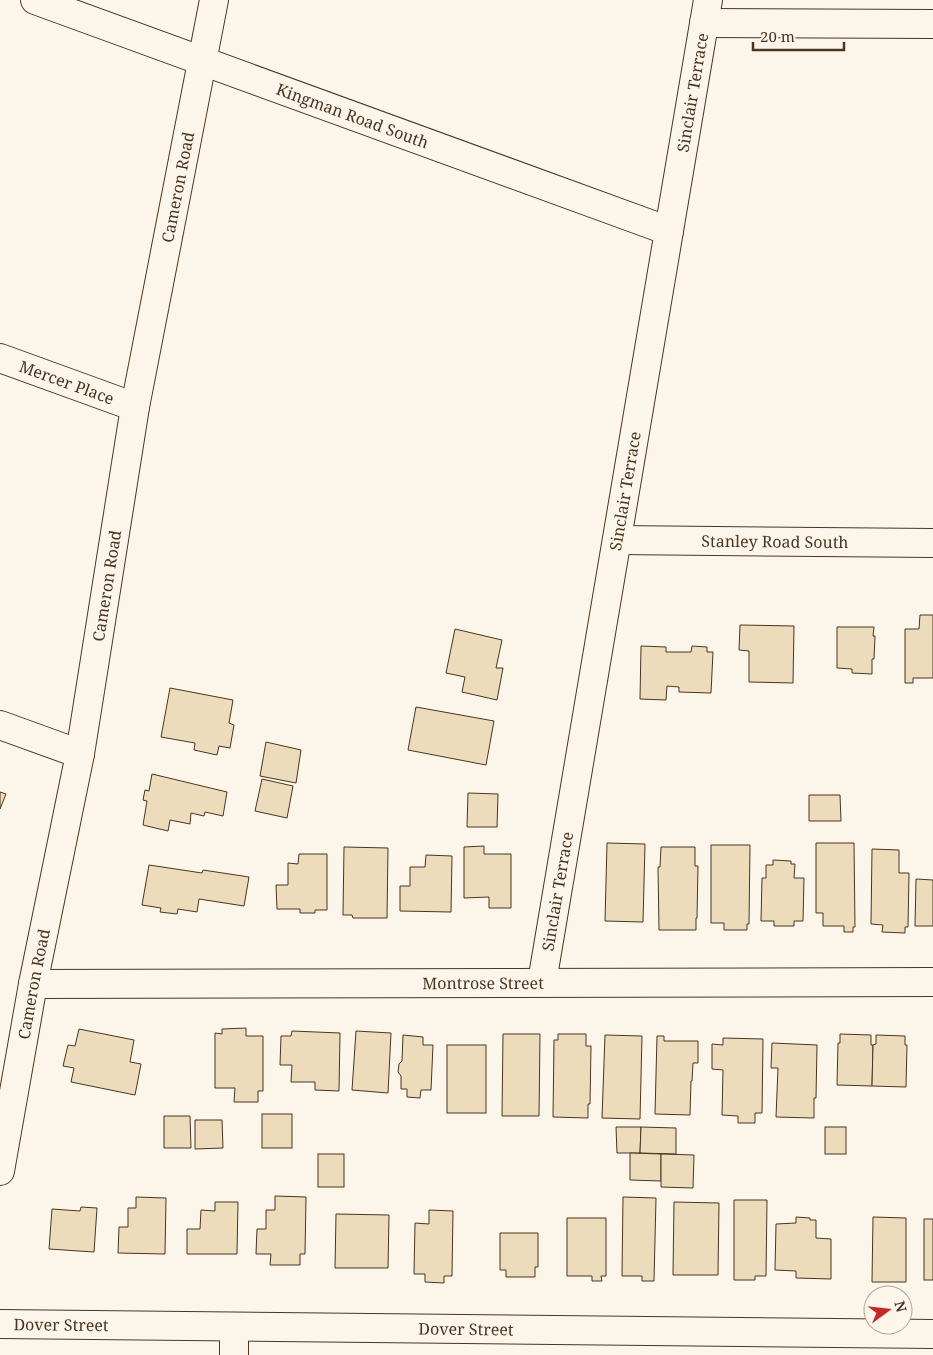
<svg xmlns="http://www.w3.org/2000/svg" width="933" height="1355" viewBox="0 0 933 1355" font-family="'Noto Serif',serif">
<rect width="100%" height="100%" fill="#fbf6e9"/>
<g fill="#ecdcbc" stroke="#4a3520">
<path d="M920 615H933V678H913V683H905V629H919Z"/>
<path d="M740 625 794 626 793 683 749 682V651L739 650Z"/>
<path d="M837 627H874L873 636H875L874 659H872V674L852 673V669L837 668Z"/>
<path d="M455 629 502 640 496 668H503L497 700 462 692 465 677 446 673Z"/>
<path d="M641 646 666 647V652H691L692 646 707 647V652H713L711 693 679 692V687L667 686 666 700 640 699Z"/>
<path d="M170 688 233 700 229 723 234 725 230 748 219 746 217 755 194 750 195 743 161 737Z"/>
<path d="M416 707 494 721 486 765 408 750Z"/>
<path d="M266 742 301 750 296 783 260 776Z"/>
<path d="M152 774 227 792 223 816 205 812 204 816 191 813 190 824 170 820 168 831 143 825 147 801 143 800 145 790 149 791Z"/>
<path d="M262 779 293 786 287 818 255 811Z"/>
<path d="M0 792 6 794 0 809Z"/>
<path d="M468 793 498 794 497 827H467Z"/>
<path d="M809 795H840L841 821H809Z"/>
<path d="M607 843 645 844 643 922 605 921Z"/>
<path d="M816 843H854L855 927H853V932H844V926H823V913H816Z"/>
<path d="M711 845H750L749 924H747V930H724V923H711Z"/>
<path d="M484 846V854H511V908H489V897L464 898V847Z"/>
<path d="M344 847 388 848 387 918H353L352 915H343Z"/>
<path d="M661 847H695V866H698L697 918H696V930H659L658 867H660Z"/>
<path d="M872 849 899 850V873H909L908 927H905V933L882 932 883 925 871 924Z"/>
<path d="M299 854H327V910H315V913H300V909H277L276 885H288V863L298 864Z"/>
<path d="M426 855 452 856 451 912 400 911V886H410V867H425Z"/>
<path d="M773 860 791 861V864H795L794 878H804L803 921H794V926H774V921H761L762 878H766V865H773Z"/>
<path d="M149 865 202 873 203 870 249 877 244 906 199 899 197 912 178 909 177 914 160 912 161 908 142 905Z"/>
<path d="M916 879 933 880V926H915Z"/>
<path d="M246 1028V1036H263V1091H258V1102H234L235 1088H215V1033L222 1034V1029Z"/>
<path d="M79 1029 134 1040 130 1062 141 1064 135 1095 71 1082 74 1068 63 1066 68 1045 75 1046Z"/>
<path d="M292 1031 340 1033 339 1091 315 1090V1082H291L292 1065H280L281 1036H291Z"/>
<path d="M356 1031 391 1033 388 1093 352 1090Z"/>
<path d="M503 1034H540L539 1116H502Z"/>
<path d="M558 1034H586V1046H591L590 1104H588V1118L553 1117 554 1040H558Z"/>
<path d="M840 1034 871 1035V1045H873L872 1086 837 1085 838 1043H840Z"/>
<path d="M403 1035 423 1037V1045H433L431 1090H421L420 1098 407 1097V1089H401V1076L398 1072 399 1064 402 1061Z"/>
<path d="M605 1035 642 1036 640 1119 602 1118Z"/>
<path d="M876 1035 905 1036V1045H907L906 1087 872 1086 873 1045 876 1044Z"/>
<path d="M657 1036H664V1041H698V1063H693L692 1081H691L690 1115 655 1114Z"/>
<path d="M723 1038 763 1039 762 1113H755V1123H738V1116L722 1115 723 1070 712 1069V1044L723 1045Z"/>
<path d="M772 1043 817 1045 816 1098H814V1118L776 1117 778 1068H771Z"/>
<rect x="447" y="1045" width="39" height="68"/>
<rect x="262" y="1114" width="30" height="34"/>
<path d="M164 1116H190L191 1148H164Z"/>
<path d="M195 1120H222L223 1148 195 1149Z"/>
<path d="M616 1127H641L640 1153H617Z"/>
<path d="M641 1127 676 1128V1154L640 1153Z"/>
<rect x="825" y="1127" width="21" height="27"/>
<path d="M630 1153 661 1154V1181L630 1180Z"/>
<rect x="318" y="1154" width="26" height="33"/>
<path d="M661 1154 694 1155 693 1188 661 1187Z"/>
<path d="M275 1196 306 1197 305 1254H300V1265H270L271 1254H256L257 1229H266V1210H275Z"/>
<path d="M136 1197 166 1198 165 1254 118 1253 119 1227H128V1208H136Z"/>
<path d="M623 1197 656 1198 654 1281H642V1276H622Z"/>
<path d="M734 1200H767L766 1276H755V1280H734Z"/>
<path d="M215 1202H238L237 1254H187V1229H200L201 1210 215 1211Z"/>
<path d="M674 1202 719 1203 718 1275H673Z"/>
<path d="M81 1207 97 1208 94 1252 49 1249 52 1209 80 1211Z"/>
<path d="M429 1210 453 1211 452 1276H444V1283L425 1282V1274H414L415 1223 429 1224Z"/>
<path d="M336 1214 389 1215 388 1268H335Z"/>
<path d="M796 1217 810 1218V1220H816V1238L831 1239V1279L796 1278V1271L775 1270 776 1224 796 1223Z"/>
<path d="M873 1217 906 1218V1282H872Z"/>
<path d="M567 1218H606V1276H601L602 1281H592V1276H567Z"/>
<rect x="924" y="1219" width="9" height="61"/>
<path d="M500 1233H538V1267H535V1277H506V1270H500Z"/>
</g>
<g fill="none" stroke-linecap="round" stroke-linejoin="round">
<g stroke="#4a3520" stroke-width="30">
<g id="street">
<path id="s1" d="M35 0 669 231"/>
<path d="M704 23 933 24"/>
<path id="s2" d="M0 358 135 407"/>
<path id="s3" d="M617 540 933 543"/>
<path d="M0 725 80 754"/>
<path id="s4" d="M542 982 708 0"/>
<path id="s5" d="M33 984 933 982"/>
<path id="s6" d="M0 1171 33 984 80 754 135 407 214 0"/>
<path id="s7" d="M0 1324 933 1334"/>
<path d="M234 1355V1328"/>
</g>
</g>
<use href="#street" stroke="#fbf6e9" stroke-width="28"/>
</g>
<g text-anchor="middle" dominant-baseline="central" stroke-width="4" stroke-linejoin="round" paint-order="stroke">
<g font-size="16" fill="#4a3520" stroke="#fbf6e9">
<text stroke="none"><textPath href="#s4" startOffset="902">Sinclair Terrace</textPath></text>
<text stroke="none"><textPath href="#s1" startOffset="338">Kingman Road South</textPath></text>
<text stroke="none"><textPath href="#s6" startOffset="1000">Cameron Road</textPath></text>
<text stroke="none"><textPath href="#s2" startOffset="71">Mercer Place</textPath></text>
<text stroke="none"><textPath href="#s4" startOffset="498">Sinclair Terrace</textPath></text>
<text stroke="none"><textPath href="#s3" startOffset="158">Stanley Road South</textPath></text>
<text stroke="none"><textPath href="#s6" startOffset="595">Cameron Road</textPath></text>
<text stroke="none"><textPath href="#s4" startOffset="92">Sinclair Terrace</textPath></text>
<text stroke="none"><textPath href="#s5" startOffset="450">Montrose Street</textPath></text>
<text stroke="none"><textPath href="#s6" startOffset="190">Cameron Road</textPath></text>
<text stroke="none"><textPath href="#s7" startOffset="61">Dover Street</textPath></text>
<text stroke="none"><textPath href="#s7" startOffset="466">Dover Street</textPath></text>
</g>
</g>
<g transform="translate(888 1310) rotate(75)"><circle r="24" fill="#fbf6e9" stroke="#b4a999"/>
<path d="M0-4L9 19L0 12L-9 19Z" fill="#c62828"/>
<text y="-8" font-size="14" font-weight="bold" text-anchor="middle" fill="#4a3520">N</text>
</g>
<path d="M753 42v8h91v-8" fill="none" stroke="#4a3520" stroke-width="2.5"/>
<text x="760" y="42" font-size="15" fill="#4a3520" stroke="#fbf6e9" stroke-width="4" paint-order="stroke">20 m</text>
</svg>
